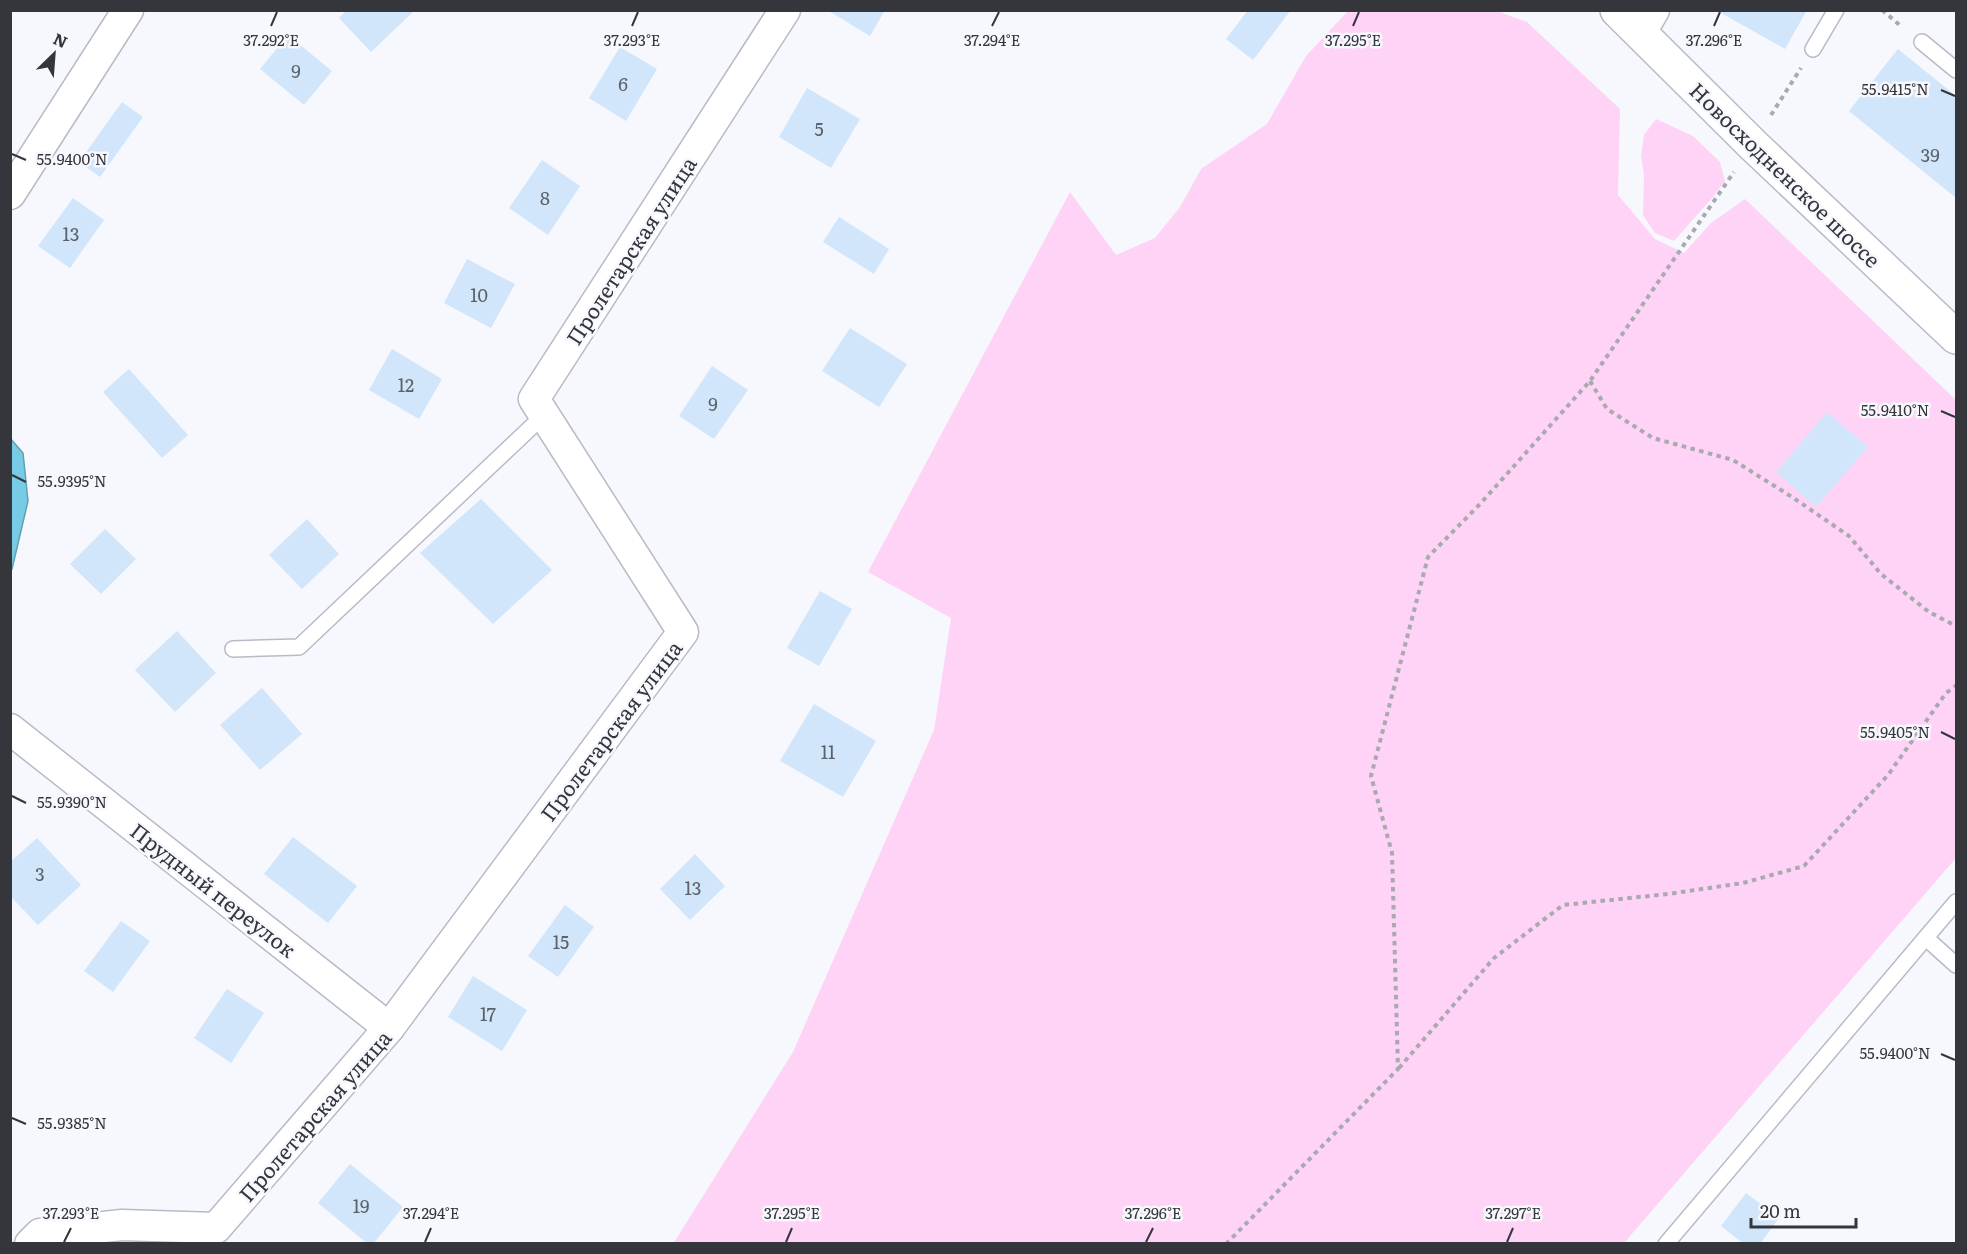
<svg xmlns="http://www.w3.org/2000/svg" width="1967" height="1254" viewBox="0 0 1967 1254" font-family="Literata,serif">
<rect width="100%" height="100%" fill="#f7f8fd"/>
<g fill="#fed3f5">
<path d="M1348 11H1497L1527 22 1620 109 1618 195 1655 239 1684 253 1711 223 1745 199 1956 400V858L1624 1243 673 1244 793 1052 934 730 951 618 868 572 1070 192 1116 255 1155 238 1180 207 1201 169 1267 124 1306 56Z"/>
<path d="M1656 119 1693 136 1720 162 1725 181 1713 197 1674 241 1655 233 1643 215 1644 175 1641 156 1644 135Z"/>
</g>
<path fill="#78cbe4" stroke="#649eb1" stroke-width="1.5" d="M10 438 23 453 28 501 12 569H11Z"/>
<g fill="#d1e6fa">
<path d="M347 10H415L371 52 339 18Z"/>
<path d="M827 10H885L870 36Z"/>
<path d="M1248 10H1291L1253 60 1226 39Z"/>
<path d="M1722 10H1807L1785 49 1721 13Z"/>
<path d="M288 35 332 71 304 105 260 69Z"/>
<path d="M620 47 657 69 626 121 589 98Z"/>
<path d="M1898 49 1956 96V198L1849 111Z"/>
<path d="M807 88 860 119 831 168 779 137Z"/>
<path d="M122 102 143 117 100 177 79 162Z"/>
<path d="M542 160 580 186 548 235 509 208Z"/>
<path d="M73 198 104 220 70 268 38 246Z"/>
<path d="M839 217 889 249 874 274 823 242Z"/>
<path d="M467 259 515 284 491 328 444 303Z"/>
<path d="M850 328 907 364 879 407 822 371Z"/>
<path d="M392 349 442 379 419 419 369 390Z"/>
<path d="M712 366 748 390 714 439 679 416Z"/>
<path d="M129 369 188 435 162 458 103 392Z"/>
<path d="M1827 412 1868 447 1816 507 1776 472Z"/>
<path d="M481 499 552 570 493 624 420 553Z"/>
<path d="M307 519 339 554 302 589 269 555Z"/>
<path d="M105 529 136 559 101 594 70 564Z"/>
<path d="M820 591 852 609 819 666 787 648Z"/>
<path d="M177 631 216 673 175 712 135 670Z"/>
<path d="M262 688 302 734 260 770 220 725Z"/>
<path d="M814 704 876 741 843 797 780 761Z"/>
<path d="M293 837 357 886 328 923 264 874Z"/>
<path d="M37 838 81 885 38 925 10 896V862Z"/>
<path d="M695 854 725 886 690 920 660 889Z"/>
<path d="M565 905 594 927 558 977 528 956Z"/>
<path d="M121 921 150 941 113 992 84 971Z"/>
<path d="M473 976 527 1010 502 1051 448 1017Z"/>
<path d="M227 989 264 1013 231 1063 194 1038Z"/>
<path d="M350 1164 403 1207 373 1244H368L318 1203Z"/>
<path d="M1746 1193 1779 1218 1760 1244H1744L1721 1226Z"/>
</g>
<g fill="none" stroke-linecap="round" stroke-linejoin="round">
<g stroke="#b8bbc7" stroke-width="18">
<g id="service">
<path d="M1922 42 1956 70"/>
<path d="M1813 49 1836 10"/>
<path d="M233 649 299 647 544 415"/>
<path d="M1926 938 1956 965"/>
<path d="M1666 1244 1956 902"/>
</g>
</g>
<g stroke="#b8bbc7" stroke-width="33">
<g id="minor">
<path d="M1640 34 1654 10"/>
<path d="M10 194 128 10"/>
<path d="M10 729 389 1028"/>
<path d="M30 1244 40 1234 122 1225 216 1228 389 1028 683 632 534 399 785 10"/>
</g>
</g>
<g stroke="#b8bbc7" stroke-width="36">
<path id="tertiary" d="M1617 10 1753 145 1956 337"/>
</g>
<g stroke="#a9aaaf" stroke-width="4" stroke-dasharray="4.5 4.5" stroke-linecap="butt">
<path d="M1882 10 1902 27"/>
<path d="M1771 115 1801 68"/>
<path d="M1590 381 1607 409 1653 438 1733 460 1792 497 1849 536 1881 574 1929 612 1956 626"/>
<path d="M1399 1068 1494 958 1563 905 1668 894 1743 883 1804 866 1888 775 1946 693 1956 686"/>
<path d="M1226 1244 1398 1069 1392 853 1371 776 1428 557 1480 504 1590 381 1734 172"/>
</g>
<use href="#service" stroke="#fff" stroke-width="15"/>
<use href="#minor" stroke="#fff" stroke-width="30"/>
<use href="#tertiary" stroke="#fff" stroke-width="33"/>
</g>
<path fill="none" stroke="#35363b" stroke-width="2" d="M271 26 277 12M632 26 638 12M992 26 999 12M1353 26 1359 12M1714 26 1720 12M1941 90 1955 96M12 154 26 160M1941 411 1955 417M12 475 26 482M1941 732 1955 739M12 796 26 803M1941 1054 1955 1060M12 1118 26 1124M64 1242 71 1228M425 1242 431 1228M786 1242 792 1228M1146 1242 1153 1228M1507 1242 1513 1228"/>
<g text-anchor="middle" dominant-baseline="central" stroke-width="5" stroke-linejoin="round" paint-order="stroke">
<g font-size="18" fill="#5c626b">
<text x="296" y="70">9</text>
<text x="623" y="83">6</text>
<text x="819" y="128">5</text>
<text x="1930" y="154">39</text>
<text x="545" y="197">8</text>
<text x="71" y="233">13</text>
<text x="479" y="294">10</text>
<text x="406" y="384">12</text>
<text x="713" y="403">9</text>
<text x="828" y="751">11</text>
<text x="40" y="873">3</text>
<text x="693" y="887">13</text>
<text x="561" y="941">15</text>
<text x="488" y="1013">17</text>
<text x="361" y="1205">19</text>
</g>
<g font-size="21" fill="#35363b" stroke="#f7f8fd">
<text transform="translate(1786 174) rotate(44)">Новосходненское шоссе</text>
<text transform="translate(630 250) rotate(-57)">Пролетарская улица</text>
<text transform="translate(610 730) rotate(-53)">Пролетарская улица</text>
<text transform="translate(214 889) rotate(38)">Прудный переулок</text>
<text transform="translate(314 1115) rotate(-49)">Пролетарская улица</text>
</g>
</g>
<g font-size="15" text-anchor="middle" fill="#35363b" stroke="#f7f8fd" stroke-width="5" stroke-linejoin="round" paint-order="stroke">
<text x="271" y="46">37.292°E</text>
<text x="632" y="46">37.293°E</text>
<text x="992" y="46">37.294°E</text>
<text x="1353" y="46">37.295°E</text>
<text x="1714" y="46">37.296°E</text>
<text x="1895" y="95">55.9415°N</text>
<text x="72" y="165">55.9400°N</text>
<text x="1895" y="416">55.9410°N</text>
<text x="72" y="487">55.9395°N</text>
<text x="1895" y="738">55.9405°N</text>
<text x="72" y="808">55.9390°N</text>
<text x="1895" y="1059">55.9400°N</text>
<text x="72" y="1129">55.9385°N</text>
<text x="71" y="1219">37.293°E</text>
<text x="431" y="1219">37.294°E</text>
<text x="792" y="1219">37.295°E</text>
<text x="1153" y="1219">37.296°E</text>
<text x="1513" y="1219">37.297°E</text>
</g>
<rect width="1967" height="1254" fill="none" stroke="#35363b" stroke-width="24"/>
<g transform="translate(54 54) rotate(25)" stroke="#f7f8fd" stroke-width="4.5" paint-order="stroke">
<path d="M0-4.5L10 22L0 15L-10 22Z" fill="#35363b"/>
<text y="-9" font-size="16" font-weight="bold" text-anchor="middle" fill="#35363b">N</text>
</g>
<path d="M1751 1218v9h105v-9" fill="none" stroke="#35363b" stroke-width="3"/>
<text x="1760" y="1218" font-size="18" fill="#35363b" stroke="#f7f8fd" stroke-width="4.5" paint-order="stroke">20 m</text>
</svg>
